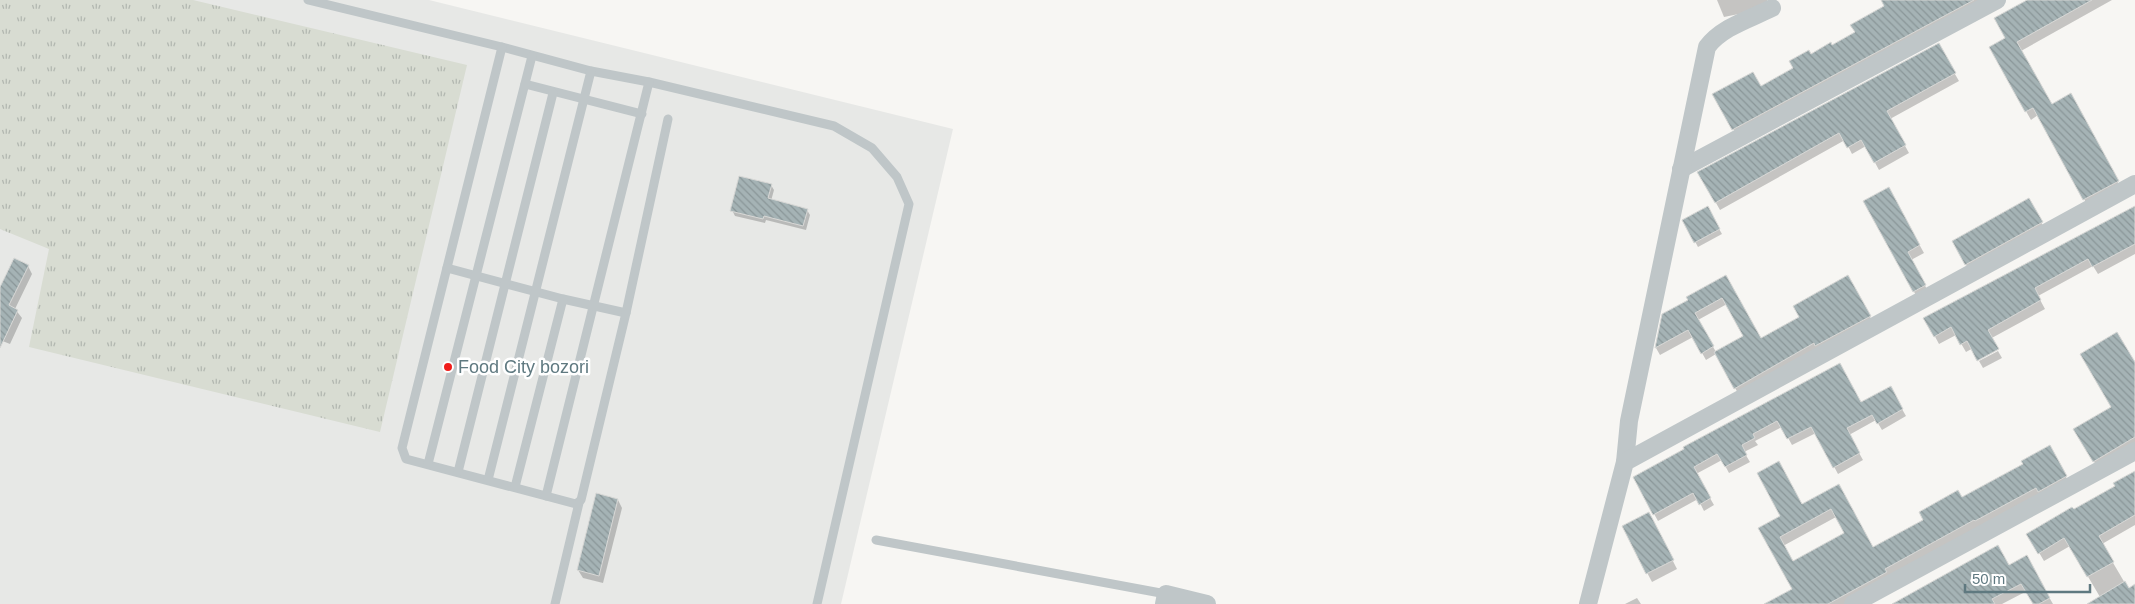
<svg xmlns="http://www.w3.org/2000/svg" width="2135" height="604" viewBox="0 0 2135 604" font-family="Helvetica,sans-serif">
<defs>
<pattern id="grass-tufts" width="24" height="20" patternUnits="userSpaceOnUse" patternTransform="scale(1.25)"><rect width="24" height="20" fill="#d8dcd2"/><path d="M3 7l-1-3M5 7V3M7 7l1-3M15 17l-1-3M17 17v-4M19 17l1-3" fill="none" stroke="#b2b7b0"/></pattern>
<pattern id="building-back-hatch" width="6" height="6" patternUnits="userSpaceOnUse" patternTransform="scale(1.25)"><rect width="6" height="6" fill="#a5b3b5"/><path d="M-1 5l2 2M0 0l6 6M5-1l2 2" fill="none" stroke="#8a9698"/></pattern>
</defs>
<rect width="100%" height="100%" fill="#f7f6f3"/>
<path fill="#e7e8e6" d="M0 0H429L953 129 841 604H0Z"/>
<path fill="url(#grass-tufts)" d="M0 0H193L467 65 380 432 29 347 49 249 0 229Z"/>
<g fill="#0003" fill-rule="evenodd">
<path d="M1717 0H1767L1768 8 1724 17Z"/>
<path d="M1882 0H1994L1738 137 1714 95 1761 88 1795 69 1810 55 1832 46 1856 33 1886 6Z"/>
<path d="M2029 0H2112L2021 51 2051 105 2070 95 2122 190 2089 208 2038 115 2031 120 1990 48 2006 38Z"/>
<path d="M1938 45 1959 81 1890 119 1909 153 1879 170 1866 146 1852 154 1845 140 1720 210 1699 173Z"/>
<path d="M771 185 774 190 771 201 807 210 810 215 806 230 766 220 765 223 735 216 732 210Z"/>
<path d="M1888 188 1924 253 1911 260 1929 293 1918 299 1864 201Z"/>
<path d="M2029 200 2046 231 1970 272 1953 241Z"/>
<path d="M2135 207V254L2098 274 2093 266 2038 296 2045 309 1966 352 1956 335 1939 344 1925 318Z"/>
<path d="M1707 208 1722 234 1698 247 1684 221Z"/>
<path d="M28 266 32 274 15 309 22 318 10 344 0 340V290Z"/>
<path d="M1726 277 1761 339 1801 318 1848 277 1874 324 1739 395 1716 354 1706 360 1693 337 1660 355 1656 348 1663 315 1690 301ZM1727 304 1745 336 1716 352 1698 320Z"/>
<path d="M1998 351 2002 358 1983 368 1979 361Z"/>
<path d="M1839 364 1861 404 1890 388 1906 416 1882 430 1876 420 1849 435 1863 460 1838 474 1816 433 1792 445 1782 427 1755 441 1758 445 1744 452 1750 462 1729 473 1722 460 1696 474 1714 505 1704 511 1698 499 1658 521 1634 478Z"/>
<path d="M2135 364V449L2099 470 2075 430 2112 407Z"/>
<path d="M2049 447 2070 484 1847 604H1767L1793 589 1760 528 1838 486 1873 548 2024 465ZM1836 517 1845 533 1792 562 1783 546Z"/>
<path d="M2135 472V525L2102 544 2129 590 2135 586V604H2089L2100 597 2070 546 2044 561 2028 534 2074 511 2116 486Z"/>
<path d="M618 500 622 508 603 583 583 578 578 570Z"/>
<path d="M1653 522 1677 569 1652 582 1623 527Z"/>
<path d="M2026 557 2053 604H2034L2027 591 2002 604H1894L2009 567Z"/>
<path d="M1637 598 1641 604H1625Z"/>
</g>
<g fill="url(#building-back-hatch)" stroke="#d8d8d6" fill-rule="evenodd">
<path d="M1881 0H1974L1732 130 1712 94 1753 72 1761 86 1793 68 1789 61 1809 50 1811 54 1831 42 1832 45 1855 32 1850 25 1884 6Z"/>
<path d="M2027 0H2092L2017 42 2052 104 2071 93 2119 181 2083 200 2033 108 2025 112 1989 47 2005 38 1994 18Z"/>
<path d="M1939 43 1956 73 1887 111 1906 145 1874 163 1861 140 1847 148 1839 133 1715 203 1697 172Z"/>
<path d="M739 176 772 184 768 198 808 209 803 226 764 216 763 219 730 211Z"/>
<path d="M1889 187 1920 245 1908 252 1926 285 1913 292 1863 201Z"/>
<path d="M2029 198 2043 222 1965 265 1952 241Z"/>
<path d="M1708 206 1720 229 1694 243 1682 220Z"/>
<path d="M2135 206V244L2092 267 2088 259 2035 288 2041 300 1988 330 1999 349 1977 361 1967 341 1960 345 1951 327 1934 337 1923 318Z"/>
<path d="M14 258 29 265 9 305 18 310 0 348V287Z"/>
<path d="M1726 275 1761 338 1799 317 1793 306 1848 275 1871 316 1815 346 1814 343 1734 389 1714 352 1743 336 1722 298 1695 313 1714 346 1701 354 1688 330 1655 348 1662 314 1688 300 1686 297Z"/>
<path d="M2117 332 2135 362V437L2093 462 2073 429 2111 407 2080 354Z"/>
<path d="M1840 363 1861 402 1891 386 1903 409 1877 424 1872 415 1847 428 1860 453 1833 468 1811 427 1787 439 1777 421 1753 434 1755 438 1742 445 1747 455 1725 467 1717 454 1694 467 1711 498 1699 505 1693 493 1653 515 1633 477 1684 449 1683 447Z"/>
<path d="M2050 445 2067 476 2038 492 2036 488 1975 521 1974 520 1885 569 1887 572 1828 604H1764L1792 589 1758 528 1780 516 1757 473 1779 461 1802 504 1839 484 1873 547 1923 520 1919 512 1958 490 1962 497 2023 464 2021 461ZM1831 509 1844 533 1793 561 1780 537Z"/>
<path d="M2135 471V515L2099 536 2114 562 2087 577 2064 538 2038 554 2026 534 2072 507 2074 509 2115 486 2113 483Z"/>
<path d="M596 493 618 499 599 576 577 570Z"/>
<path d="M1649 512 1674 560 1646 574 1622 526Z"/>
<path d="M1998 545 2009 565 2027 555 2050 598 2039 604H2033L2021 584 1992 599 1995 604H1892Z"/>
<path d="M2125 581 2129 588 2135 584V604H2087Z"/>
</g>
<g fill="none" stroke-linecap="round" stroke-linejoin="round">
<g stroke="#bfc6c8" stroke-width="9">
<path d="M308 0 502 47 591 71 649 82 834 126 872 148 897 177 909 204 817 604"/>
<path d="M502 47 402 448 406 459 546 496 649 82"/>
<path d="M525 84 642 114"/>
<path d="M447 268 563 299 626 313"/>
<path d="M428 464 532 56"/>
<path d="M458 472 553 93"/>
<path d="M488 480 591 71"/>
<path d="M515 487 563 299"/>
<path d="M546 496 576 504 581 500 626 313 668 119"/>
<path d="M876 540 1166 594"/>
<path d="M555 604 579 503"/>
</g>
<g stroke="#bfc6c8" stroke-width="18">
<path d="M1681 169 1997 0"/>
<path d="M1625 462 1629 421 1707 47C1722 27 1750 19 1772 8"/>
<path d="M1164 604 1166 594 1207 604"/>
<path d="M1588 604 1625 462 2135 184"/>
<path d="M1853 604 2135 451"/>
</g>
</g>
<circle fill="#f01d1a" stroke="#fff" stroke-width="2" cx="448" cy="367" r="5"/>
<g text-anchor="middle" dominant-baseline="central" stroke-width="5" stroke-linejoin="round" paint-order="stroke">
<g font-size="18" fill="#5f7980" stroke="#fff" text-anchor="start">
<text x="458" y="367">Food City bozori</text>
</g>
</g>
<path d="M1965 584v8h125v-8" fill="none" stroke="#5f7980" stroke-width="2.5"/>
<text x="1972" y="584" font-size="15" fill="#5f7980" stroke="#ffffff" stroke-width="4" paint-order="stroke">50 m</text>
</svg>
